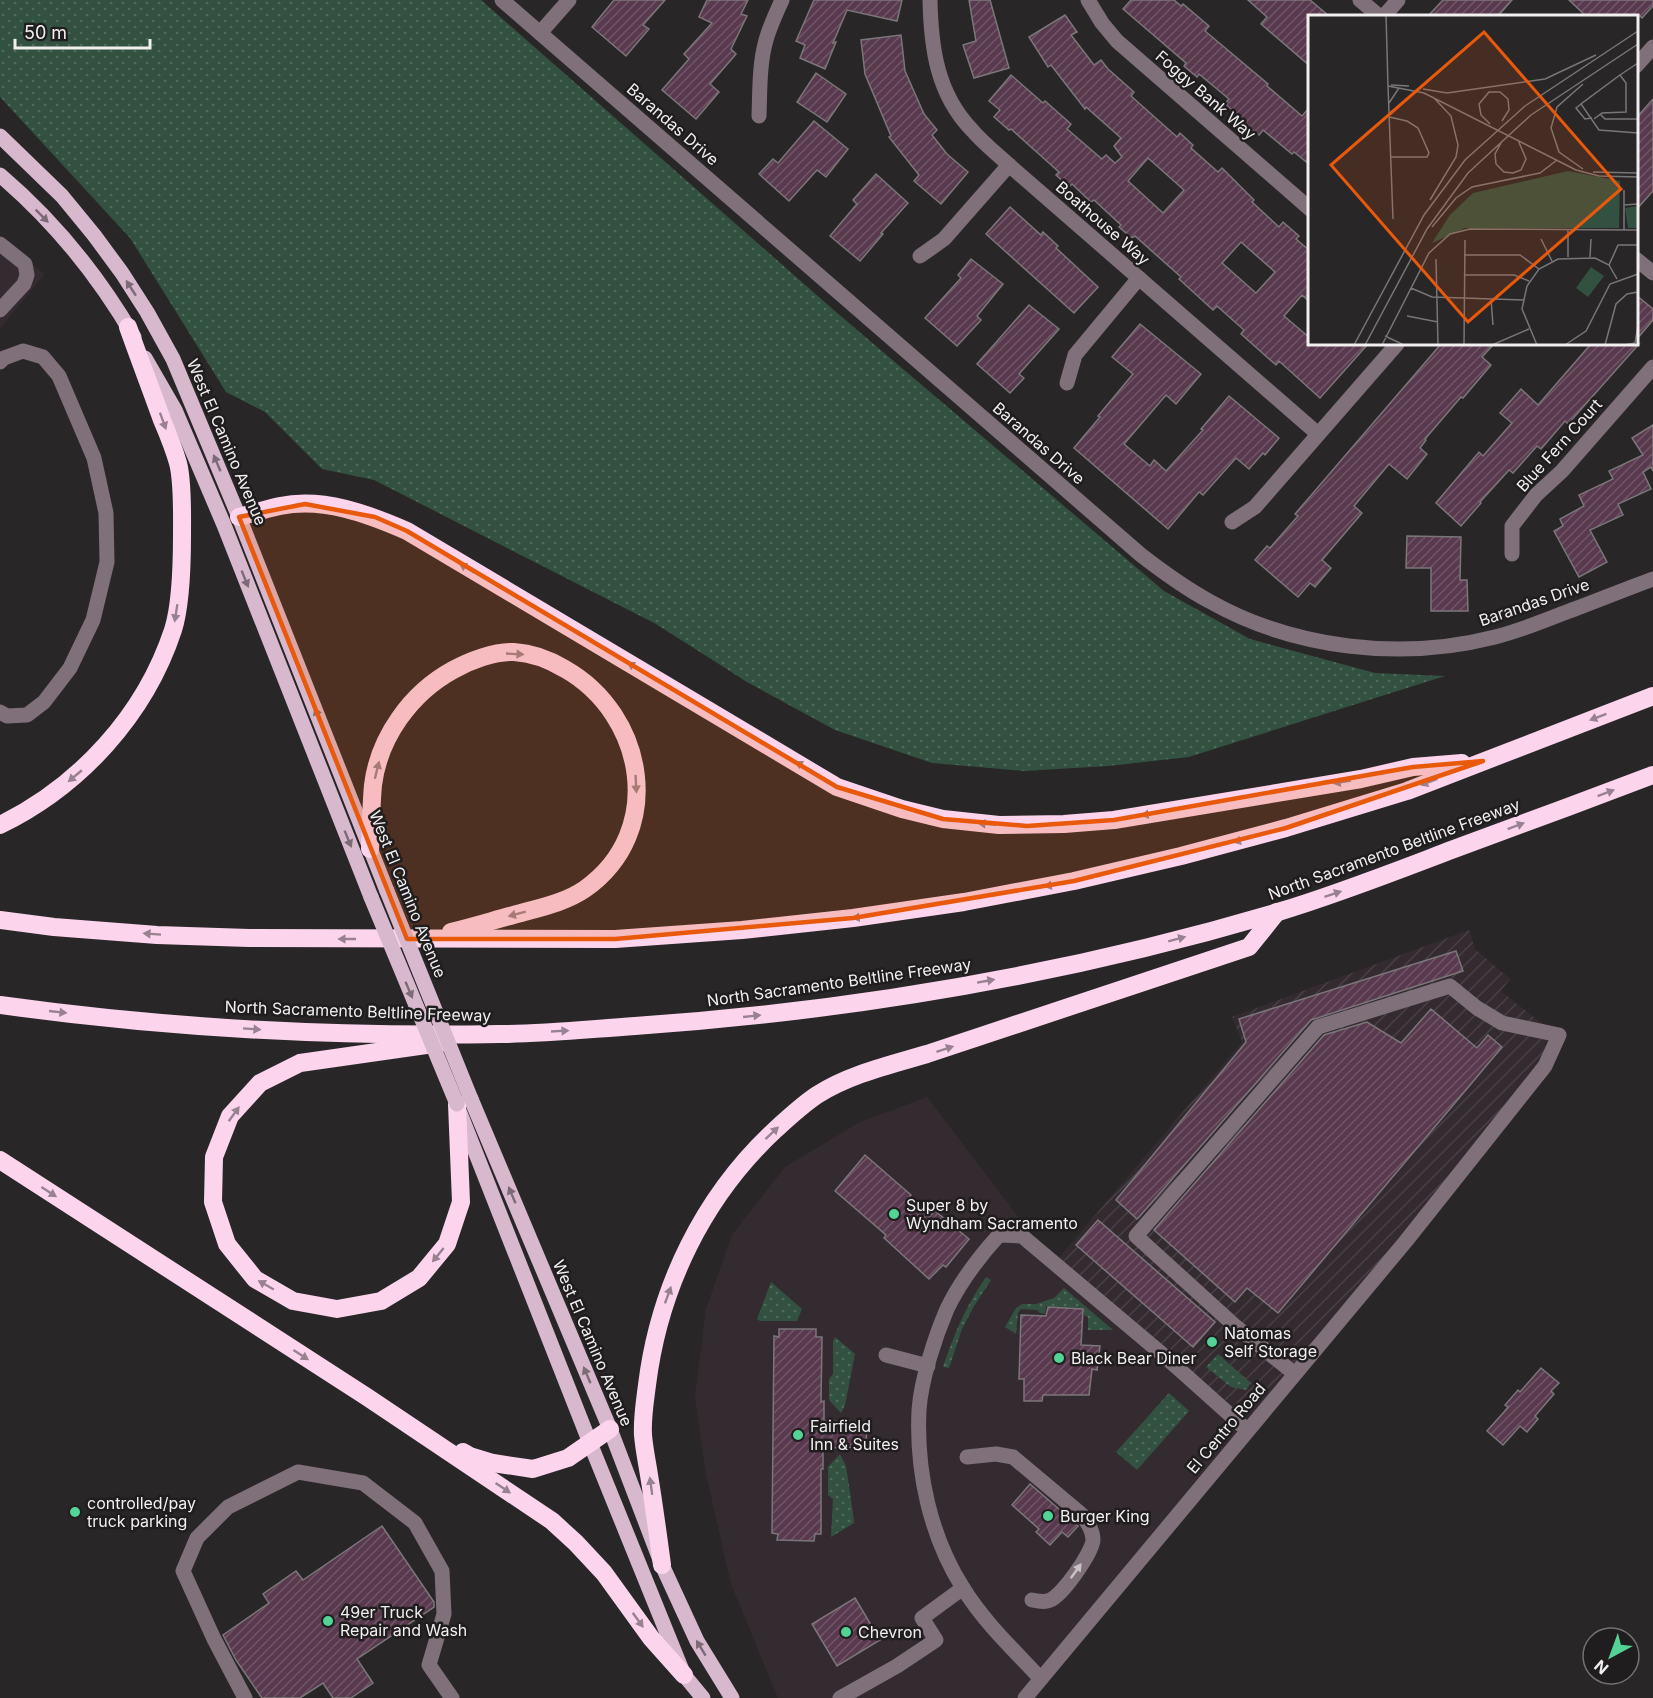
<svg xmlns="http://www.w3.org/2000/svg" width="1653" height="1698" viewBox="0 0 1653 1698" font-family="Inter,sans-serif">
<defs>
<pattern id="industrial-furrows" width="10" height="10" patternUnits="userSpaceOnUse" patternTransform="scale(1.5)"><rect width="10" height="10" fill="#342b31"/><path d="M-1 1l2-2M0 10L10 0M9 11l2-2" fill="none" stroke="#484045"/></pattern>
<pattern id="grass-dots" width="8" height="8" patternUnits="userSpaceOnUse" patternTransform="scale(1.5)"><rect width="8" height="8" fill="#325140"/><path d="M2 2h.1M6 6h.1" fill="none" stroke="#506a5c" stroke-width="1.8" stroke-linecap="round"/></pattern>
<pattern id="building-hatch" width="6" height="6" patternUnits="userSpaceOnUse" patternTransform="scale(1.5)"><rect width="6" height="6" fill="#58394d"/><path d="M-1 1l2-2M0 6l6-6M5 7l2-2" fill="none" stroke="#705667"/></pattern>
</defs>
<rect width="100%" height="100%" fill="#292628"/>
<g fill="#342b31">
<path d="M0 236 44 274 0 329Z"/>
<path d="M927 1097 1036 1240 1249 1420 1018 1698H778L731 1584 705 1469 695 1396 706 1309 732 1235 785 1167 858 1123Z"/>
</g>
<path fill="url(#industrial-furrows)" d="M1469 930 1475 949 1510 979 1501 991 1550 1030 1541 1059 1526 1086 1249 1420 1058 1259 1242 1042 1232 1017Z"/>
<g fill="url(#grass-dots)">
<path d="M0 0H481L836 312 1164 591 1250 639 1375 673 1445 676 1189 757 1108 766 1024 771 932 763 835 730 747 682 656 624 374 480 322 469 265 412 226 392 130 238 0 97Z"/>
<path d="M986 1277 991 1280 974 1306 962 1329 949 1368 943 1367C955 1332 965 1308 986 1277Z"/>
<path d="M771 1282 802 1309 797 1321H760L757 1319Z"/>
<path d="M1064 1288 1113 1330H1088V1317L1084 1315 1083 1308 1046 1306 1045 1314 1040 1313 1037 1310 1021 1309 1018 1313 1016 1334 1005 1327 1016 1308 1022 1304H1036L1054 1298Z"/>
<path d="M835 1337 855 1354 845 1405 841 1413 829 1400V1379L833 1374V1341Z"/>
<path d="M1218 1354 1251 1383 1246 1390 1231 1387 1206 1367Z"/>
<path d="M1169 1393 1189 1411 1137 1470 1116 1452Z"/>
<path d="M840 1454 846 1466 854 1520V1523L831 1537 833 1499 828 1495V1467Z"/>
</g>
<g fill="url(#building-hatch)" stroke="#7b7779" stroke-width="1.5" fill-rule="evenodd">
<path d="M614 0H665L643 25 649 29 626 56 592 27Z"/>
<path d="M707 0H748L741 14 747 16 731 49 736 54 710 84 719 92 696 119 662 90 689 59 684 54 712 23 699 17Z"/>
<path d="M814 0H902L897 21 847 10 833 43 836 42 825 69 800 58 805 45 796 41Z"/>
<path d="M969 0H990L1009 68 974 78 963 45 976 41Z"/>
<path d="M1131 0H1174L1181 6 1183 4 1209 26 1205 31 1268 84 1267 86 1302 116 1310 107V165L1294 152 1292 154 1263 130 1259 135 1243 122 1244 120 1225 104 1229 99 1199 74 1197 77 1184 66 1186 63 1123 9Z"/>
<path d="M1248 0H1310L1329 16H1310V66L1261 24 1267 17Z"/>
<path d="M1443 0H1512L1498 16H1428Z"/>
<path d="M1569 0H1653V6L1642 18 1640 16H1586Z"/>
<path d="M1065 15 1077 32 1071 35 1094 65 1101 60 1108 69 1134 92 1131 96 1177 137 1180 133 1193 145 1191 148 1218 172 1222 168 1254 200 1252 202 1279 227 1283 222 1299 236 1296 239 1310 251V302L1302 295 1284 316 1310 338V344H1368L1320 398 1279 361 1276 365 1241 334 1244 330 1217 306 1213 310 1179 279 1181 277 1135 236 1132 238 1119 227 1121 225 1094 200 1091 202 1072 184 1069 187 1056 175 1059 172 1011 129 1009 130 994 117 1000 110 989 101 1011 75 1043 103 1045 101 1071 124 1067 129 1102 159 1106 155 1115 163 1122 157 1114 146 1121 138 1086 107 1085 109 1051 65 1048 67 1029 37ZM1148 158 1184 190 1163 213 1128 181ZM1241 242 1275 272 1256 293 1222 263Z"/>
<path d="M901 35 905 71 924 114 937 130 932 135 947 154 968 172 941 204 914 181 919 175 889 137 891 136 865 74 861 40Z"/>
<path d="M816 73 846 94 827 122 797 102Z"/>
<path d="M1653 99V191L1636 210V118Z"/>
<path d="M814 121 848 149 826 177 817 170 789 201 759 174 773 159 778 163Z"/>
<path d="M876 174 908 203 881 233 883 234 860 261 830 236 857 204 853 200Z"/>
<path d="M1010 207 1041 235 1043 232 1058 246 1056 248 1098 287 1074 313 986 234Z"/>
<path d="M971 259 1003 284 977 316 981 320 957 346 925 318 961 278 958 275Z"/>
<path d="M1636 295 1653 309V320L1636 340Z"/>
<path d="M1029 305 1059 329 1019 374 1024 378 1010 393 977 364Z"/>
<path d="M1140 324 1201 374 1176 404 1166 395 1124 444 1150 466 1154 460 1166 471 1203 430 1201 429 1229 396 1279 438 1265 455 1263 453 1249 469 1236 458 1203 495 1199 492 1168 529 1074 448 1100 417 1098 416 1133 374 1112 357Z"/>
<path d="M1441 344H1494L1482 357 1491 365 1463 398 1461 397 1425 439 1426 440 1420 448 1427 454 1407 479 1389 464 1354 506 1362 513 1322 560 1331 568 1315 587 1310 583 1298 597 1255 560 1267 546 1270 548 1298 516 1295 514Z"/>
<path d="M1591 344H1639L1568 424 1565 421 1541 449 1537 446 1513 473 1509 470 1480 502 1481 503 1461 526 1436 503 1479 452 1483 456 1512 423 1500 413 1521 389 1538 405Z"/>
<path d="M1653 425V471L1651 467 1643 472 1651 489 1618 504 1623 515 1590 530 1607 562 1579 577 1554 531 1563 526 1560 519 1584 506 1579 495 1613 479 1609 471 1643 455 1632 438Z"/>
<path d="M1407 536 1461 537 1460 580H1467L1468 611H1431V568H1406Z"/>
<path d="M1456 951 1463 971 1311 1020 1139 1217 1137 1219 1116 1200 1246 1042 1239 1019Z"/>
<path d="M1431 1009 1477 1048 1488 1035 1502 1047 1278 1313 1247 1288 1235 1302 1154 1230 1324 1035 1367 1022 1401 1043Z"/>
<path d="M865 1155 911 1195 908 1199 929 1217 935 1211 969 1239 946 1267 943 1265 929 1279 884 1238 886 1235 835 1191Z"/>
<path d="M1098 1220 1215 1322 1193 1347 1076 1245Z"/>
<path d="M1048 1307 1083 1309 1081 1345 1100 1346 1097 1370 1092 1369 1089 1395H1043L1042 1401H1024V1379H1019L1021 1315 1046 1316Z"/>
<path d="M779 1329H816V1337H822L821 1402 824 1401V1421L867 1422 866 1447 823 1448V1469H821V1534H815L814 1541 777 1540 778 1534 772 1533 774 1336 779 1337Z"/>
<path d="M1541 1368 1559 1383 1551 1391 1554 1394 1535 1416 1538 1419 1527 1432 1520 1426 1503 1445 1487 1431 1504 1412 1508 1407 1505 1405 1518 1390 1520 1392Z"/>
<path d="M1030 1484 1075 1523 1078 1526 1068 1537 1062 1532 1050 1545 1036 1532 1039 1529 1012 1505Z"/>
<path d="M382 1526 434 1602V1607L357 1659 373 1683 351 1698H333L323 1683 300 1698H262L236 1660 223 1635 269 1603 263 1594 296 1571 303 1580Z"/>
<path d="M855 1598 880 1640 837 1666 812 1624Z"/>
</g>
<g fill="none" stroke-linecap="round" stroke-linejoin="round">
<g stroke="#7f7079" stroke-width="15">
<path d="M502 0 1141 555C1163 572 1185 588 1209 601 1294 649 1401 661 1495 637 1519 631 1541 622 1564 613 1594 602 1623 590 1653 579"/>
<path d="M930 0C931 48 937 94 972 130 983 143 997 154 1009 165L1318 434"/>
<path d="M1088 0 1102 23 1117 41 1310 209"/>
<path d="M1360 0 1379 16"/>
<path d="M1384 16 1398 0"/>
<path d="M540 33 569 0"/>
<path d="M1636 66 1653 47"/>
<path d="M759 116C760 91 759 65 766 40 770 26 776 13 782 0"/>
<path d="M0 244 25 264 27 275 24 284 0 310"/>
<path d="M920 256 944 239 1009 165"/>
<path d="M1636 259 1653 273"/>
<path d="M0 362 4 358 23 351 43 357 59 376 94 458 106 513 107 562 93 620 70 668 44 702 27 715 7 716 0 712"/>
<path d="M1067 383 1075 355 1139 278"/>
<path d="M1232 522 1255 507 1397 344"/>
<path d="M1512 554V526L1536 495 1562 471 1653 367"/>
<path d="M886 1355 928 1366"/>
<path d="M967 1457 996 1454 1013 1457 1081 1514C1087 1522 1093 1530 1093 1540 1092 1553 1062 1596 1050 1600 1045 1603 1037 1601 1032 1600"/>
<path d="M1040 1678C1013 1649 984 1622 963 1588 930 1536 916 1471 919 1410 921 1380 935 1337 947 1309 960 1282 979 1257 999 1235L1022 1236 1162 1354 1247 1430"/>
<path d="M245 1698 214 1639 183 1571 197 1538 228 1507 298 1472 363 1483 415 1523 442 1571 444 1614 429 1665 452 1698"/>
<path d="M840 1698 897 1666 936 1640 922 1618 963 1588"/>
<path d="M1025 1698 1406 1241 1545 1066 1559 1035 1502 1023 1477 1008 1450 986 1318 1027 1136 1236 1234 1325 1295 1374"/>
</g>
<g stroke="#d8b8cc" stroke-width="15">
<path d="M0 136 62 196 94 235 122 273 147 312 173 359 239 517 387 891"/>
<path d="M0 175C54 221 98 275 134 337"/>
<path d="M145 358 175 410 224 525 371 897"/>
<path d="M471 1099 610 1429 662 1565 697 1641 732 1698"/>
<path d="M460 1113 590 1443 684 1675 703 1698"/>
</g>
<g stroke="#fcd5ed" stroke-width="18">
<path d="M239 517C253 513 266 509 280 506 323 497 368 514 407 531L837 787 902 809 943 819 999 825 1064 824 1114 820 1361 779 1413 767 1462 763"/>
<path d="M0 825C80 786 145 715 173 630 181 605 182 562 182 535 182 515 183 482 178 463 174 449 168 434 162 420 151 389 139 358 128 327"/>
<path d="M370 849C371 828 371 806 373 785 379 737 411 693 453 670 469 661 495 651 514 652 532 653 550 660 565 669 646 715 666 832 585 889 566 902 543 907 521 913 498 919 475 926 451 932"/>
<path d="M0 920 54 927 157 935 249 938 615 939 742 930 853 918 964 902 1074 881 1181 856 1286 828 1407 791 1653 696"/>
<path d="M0 1005C165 1028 333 1037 500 1034 545 1034 590 1029 635 1026 852 1011 1069 974 1278 912 1338 894 1396 871 1454 849 1520 825 1587 800 1653 775"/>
<path d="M440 1043 300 1063 260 1083 230 1116 214 1157 213 1202 227 1244 255 1279 293 1301 337 1309 381 1301 419 1278 447 1244 461 1202 457 1104"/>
<path d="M0 1160 367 1397 552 1521 576 1543 604 1573 651 1638 684 1675"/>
<path d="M463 1452 470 1456 493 1463 533 1469 568 1458 610 1429"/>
<path d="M662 1565C658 1535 654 1505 649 1475 647 1462 644 1448 643 1435 642 1418 645 1401 647 1385 659 1288 703 1197 775 1130 788 1118 802 1105 817 1095 850 1074 890 1065 927 1054L1249 947 1277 912"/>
</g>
<g stroke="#d8b8cc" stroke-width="15">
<path d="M387 891 471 1099"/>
<path d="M371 897 457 1104"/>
</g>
</g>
<defs><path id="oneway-solid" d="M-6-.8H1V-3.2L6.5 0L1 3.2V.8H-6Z" transform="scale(1.5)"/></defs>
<g fill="#7c6a75">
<use href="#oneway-solid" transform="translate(42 216) rotate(45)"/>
<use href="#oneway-solid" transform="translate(131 288) rotate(-123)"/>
<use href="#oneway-solid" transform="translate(217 463) rotate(-113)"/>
<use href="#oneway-solid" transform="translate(245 579) rotate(68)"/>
<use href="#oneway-solid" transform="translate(318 716) rotate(-112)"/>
<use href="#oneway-solid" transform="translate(348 839) rotate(68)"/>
<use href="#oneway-solid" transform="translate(409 990) rotate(67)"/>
<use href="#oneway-solid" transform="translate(512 1195) rotate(-113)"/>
<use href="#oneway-solid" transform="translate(587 1375) rotate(-113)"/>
<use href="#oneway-solid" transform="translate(701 1648) rotate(-121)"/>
</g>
<g fill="#998290">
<use href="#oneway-solid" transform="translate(163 421) rotate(70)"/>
<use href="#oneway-solid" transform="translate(467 568) rotate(-149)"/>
<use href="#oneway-solid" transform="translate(176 613) rotate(99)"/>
<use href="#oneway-solid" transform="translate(515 654) rotate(3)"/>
<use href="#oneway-solid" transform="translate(635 667) rotate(-149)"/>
<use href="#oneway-solid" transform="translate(1598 717) rotate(159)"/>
<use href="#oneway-solid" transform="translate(803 766) rotate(-149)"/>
<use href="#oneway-solid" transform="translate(377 770) rotate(-76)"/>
<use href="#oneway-solid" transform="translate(75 776) rotate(140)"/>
<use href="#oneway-solid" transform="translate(1342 782) rotate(171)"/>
<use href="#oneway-solid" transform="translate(1429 782) rotate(159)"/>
<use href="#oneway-solid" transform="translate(636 784) rotate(87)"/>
<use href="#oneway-solid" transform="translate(1606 793) rotate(-21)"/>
<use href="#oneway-solid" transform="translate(1150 814) rotate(171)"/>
<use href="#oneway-solid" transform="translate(987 824) rotate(-175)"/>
<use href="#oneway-solid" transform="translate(1516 826) rotate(-21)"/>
<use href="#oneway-solid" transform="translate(1242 840) rotate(165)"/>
<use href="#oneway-solid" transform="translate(1053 885) rotate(169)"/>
<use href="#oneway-solid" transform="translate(1333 894) rotate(-18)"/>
<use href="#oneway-solid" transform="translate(517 914) rotate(165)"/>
<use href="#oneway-solid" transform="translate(861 917) rotate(172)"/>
<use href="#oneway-solid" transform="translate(152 934) rotate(-176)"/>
<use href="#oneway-solid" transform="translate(347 939) rotate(-180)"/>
<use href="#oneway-solid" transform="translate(1177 939) rotate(-15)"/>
<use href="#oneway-solid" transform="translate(986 981) rotate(-10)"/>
<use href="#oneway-solid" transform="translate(58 1012) rotate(6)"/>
<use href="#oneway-solid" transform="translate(752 1016) rotate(-6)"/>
<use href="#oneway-solid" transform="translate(252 1029) rotate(4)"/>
<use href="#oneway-solid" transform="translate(560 1031) rotate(-3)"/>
<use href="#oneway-solid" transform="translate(945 1049) rotate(-18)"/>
<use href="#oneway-solid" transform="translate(234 1114) rotate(-54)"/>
<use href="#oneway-solid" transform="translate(772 1133) rotate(-43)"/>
<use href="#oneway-solid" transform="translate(49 1192) rotate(33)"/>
<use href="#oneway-solid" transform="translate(438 1255) rotate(129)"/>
<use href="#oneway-solid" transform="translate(266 1285) rotate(-150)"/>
<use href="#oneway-solid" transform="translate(668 1295) rotate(-70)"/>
<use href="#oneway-solid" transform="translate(301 1355) rotate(33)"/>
<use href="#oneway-solid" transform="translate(651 1486) rotate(-98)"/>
<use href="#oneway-solid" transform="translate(503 1488) rotate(34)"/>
<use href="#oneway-solid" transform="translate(638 1620) rotate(54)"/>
</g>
<use fill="#c9c3c6" href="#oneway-solid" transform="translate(1076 1571) rotate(-54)"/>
<path fill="#e8590c" fill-opacity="0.2" stroke="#e8590c" stroke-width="4.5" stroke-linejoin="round" d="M305 504 375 517 407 531 837 787 943 819 1027 826 1114 820 1413 767 1483 761 1286 828 1074 881 853 918 615 939H407L239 517Z"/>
<g fill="#54d396" stroke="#201d1e" stroke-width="2">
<circle cx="894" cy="1214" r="6"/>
<circle cx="1212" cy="1342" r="6"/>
<circle cx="1059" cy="1358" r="6"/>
<circle cx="798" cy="1435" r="6"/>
<circle cx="75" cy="1512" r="6"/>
<circle cx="1048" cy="1516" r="6"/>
<circle cx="328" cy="1621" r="6"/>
<circle cx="846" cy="1632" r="6"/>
</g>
<g text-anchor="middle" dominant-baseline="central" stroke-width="5" stroke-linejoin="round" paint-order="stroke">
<g font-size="16" fill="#f1eff0" stroke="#201d1e">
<text transform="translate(1206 95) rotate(41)">Foggy Bank Way</text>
<text transform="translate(673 124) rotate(41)">Barandas Drive</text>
<text transform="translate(1103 223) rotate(41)">Boathouse Way</text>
<text transform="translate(227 442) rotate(67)">West El Camino Avenue</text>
<text transform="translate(1039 443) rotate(41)">Barandas Drive</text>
<text transform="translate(1559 445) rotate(-48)">Blue Fern Court</text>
<text transform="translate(1534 602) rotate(-19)">Barandas Drive</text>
<text transform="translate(1394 849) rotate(-20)">North Sacramento Beltline Freeway</text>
<text transform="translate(408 894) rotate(68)">West El Camino Avenue</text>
<text transform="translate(839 982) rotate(-8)">North Sacramento Beltline Freeway</text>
<text transform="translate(358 1011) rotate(2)">North Sacramento Beltline Freeway</text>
<text transform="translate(593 1343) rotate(67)">West El Camino Avenue</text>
<text transform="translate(1226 1428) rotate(-50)">El Centro Road</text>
</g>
<g font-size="16" fill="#f1eff0" stroke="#201d1e" text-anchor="start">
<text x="906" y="1205">Super 8 by<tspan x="906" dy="18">Wyndham Sacramento</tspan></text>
<text x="1224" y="1333">Natomas<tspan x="1224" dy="18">Self Storage</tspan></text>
<text x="1071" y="1358">Black Bear Diner</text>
<text x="810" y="1426">Fairfield<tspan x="810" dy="18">Inn &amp; Suites</tspan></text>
<text x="87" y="1503">controlled/pay<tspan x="87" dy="18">truck parking</tspan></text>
<text x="1060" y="1516">Burger King</text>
<text x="340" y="1612">49er Truck<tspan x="340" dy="18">Repair and Wash</tspan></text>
<text x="858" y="1632">Chevron</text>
</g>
</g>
<g transform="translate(1308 15)">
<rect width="330" height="330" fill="#292628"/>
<path d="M260 156 312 166 311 213H157L124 228 142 200 165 178ZM330 191V213H320L317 193Z" fill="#325140"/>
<path d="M283 252 296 261 280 282 268 273Z" fill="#325140"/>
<path fill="none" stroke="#797678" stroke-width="1.5" d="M78 0 80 71M312 60 330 48M83 70 101 71M80 71 85 204M80 71 116 78 268 155 291 161 330 162M115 74 139 78 237 64 288 40M81 88 91 73M273 89 268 93 277 104 284 103M292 99 297 104H330M81 102 99 106 110 113 121 138 119 142H83M286 104 294 98 318 97V68L312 60 273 89 291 115 330 118M182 109 173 100 171 89 181 77H192L200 84 201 95 194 106M193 128 187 139 188 149 196 157 205 158 213 155 218 144 210 125M275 154 251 137 243 113 249 92 275 69M285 157 330 158M316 175V190L330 189M122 185 148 142 150 130 143 101 125 82M316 190V215M124 212 148 183 164 172 232 158 249 145M260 215V242M233 224 244 246M156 240H212L231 254M282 242 283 224M128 244 130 330M301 250 310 230H330M156 260H206L221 266M103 273 124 282 216 285M183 284 185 310M99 301 130 307M77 321 96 330M46 330 116 200 157 145 217 91 330 16M57 330 119 214 160 158 223 100 330 29M74 330 121 238 142 219 162 214 330 215M156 330 157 225M184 330 221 314M229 330 214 294 219 271 231 254 250 244 287 243 301 250 309 264M257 330 278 316 302 269 330 259M297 330 308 289 319 279 330 277M316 330 327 328 330 311"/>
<path fill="#e8590c" fill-opacity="0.15" stroke="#e8590c" stroke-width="3" d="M176 17 313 174 160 307 23 150Z"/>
<rect width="330" height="330" fill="none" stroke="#f1eff0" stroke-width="3"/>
</g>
<g transform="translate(1611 1656) rotate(221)"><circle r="28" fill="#201d1e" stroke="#747172" stroke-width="1.5"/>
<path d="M0-4.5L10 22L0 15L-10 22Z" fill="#54d396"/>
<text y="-9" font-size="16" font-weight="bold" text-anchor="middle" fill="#f1eff0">N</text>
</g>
<path d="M15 39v9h135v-9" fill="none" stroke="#f1eff0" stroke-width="3"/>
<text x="24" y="39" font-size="18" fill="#f1eff0" stroke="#201d1e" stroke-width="4.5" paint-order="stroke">50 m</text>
</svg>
